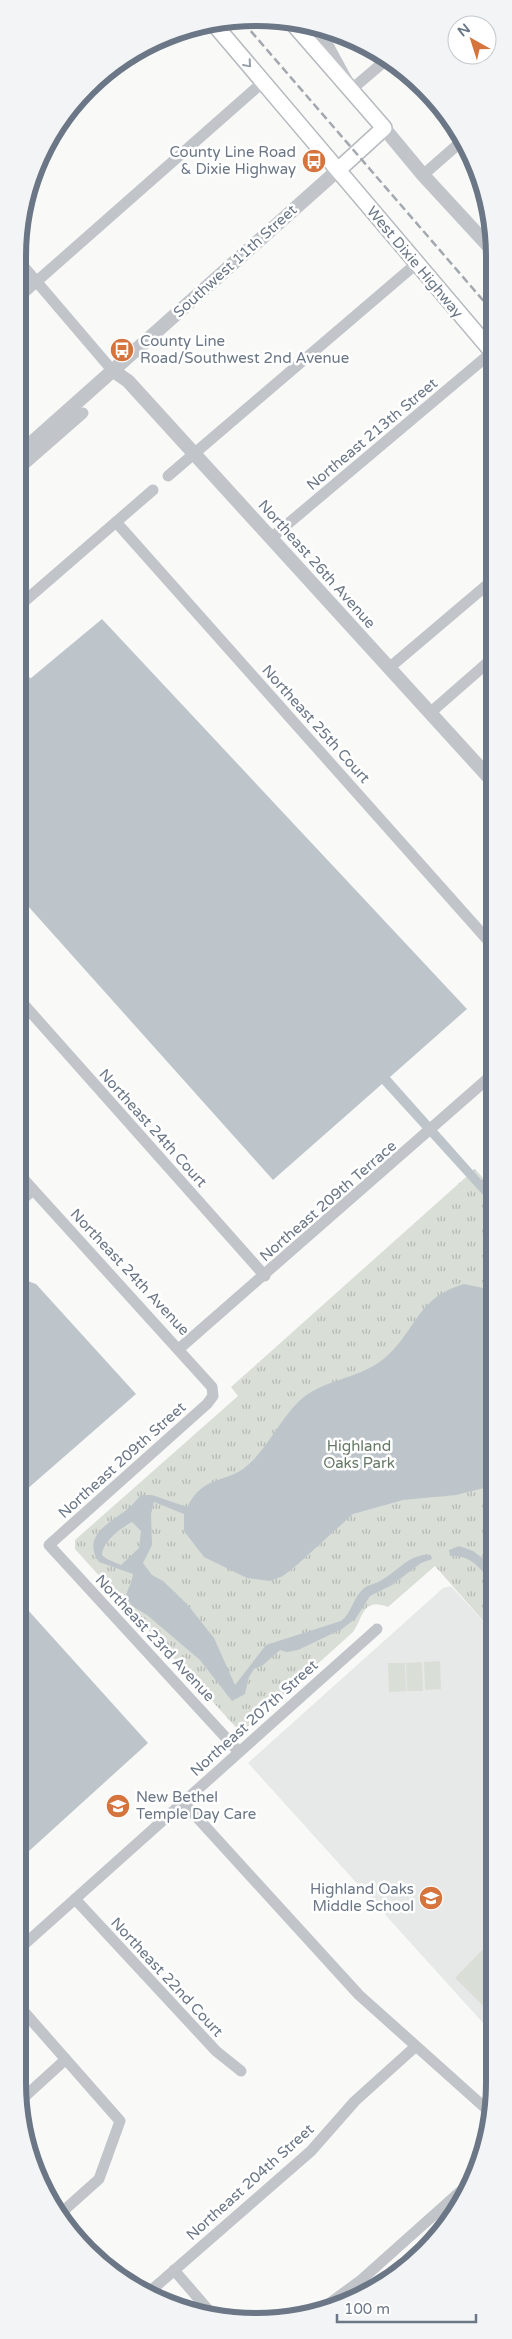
<svg xmlns="http://www.w3.org/2000/svg" width="512" height="2339" viewBox="0 0 512 2339" font-family="'Varela Round',sans-serif">
<defs>
<pattern id="park-tufts" width="24" height="20" patternUnits="userSpaceOnUse" patternTransform="scale(1.25)"><rect width="24" height="20" fill="#d9ded7"/><path d="M3 7l-1-3M5 7V3M7 7l1-3M15 17l-1-3M17 17v-4M19 17l1-3" fill="none" stroke="#b4b9b4"/></pattern>
</defs>
<rect width="100%" height="100%" fill="#f9faf8"/>
<path fill="#e7e9e8" d="M451 1586 493 1632V2034L248 1763 443 1588Z"/>
<g fill="#d9ded7">
<path d="M440 1661 441 1689 425 1690 424 1662Z"/>
<path d="M422 1662 423 1691H407L406 1663Z"/>
<path d="M388 1663H405L406 1691 389 1692Z"/>
<path d="M493 1939V2016L455 1978Z"/>
</g>
<path fill="url(#park-tufts)" d="M475 1169 493 1189V1632L435 1566 388 1607C362 1597 364 1617 353 1632L241 1733 75 1549V1540L238 1396 231 1387Z"/>
<g fill="#bdc5cb" fill-rule="evenodd">
<path d="M102 619 467 1009 390 1077 493 1193V1206L382 1084 273 1180 19 896V688Z"/>
<path d="M22 1279 36 1284 136 1394 18 1497V1282Z"/>
<path d="M464 1284 483 1288 493 1297V1483L484 1488 456 1495 403 1500 353 1514 298 1564 283 1576 270 1581 247 1578 204 1557 184 1531V1514L154 1502 151 1514 152 1545 143 1563 152 1575 163 1581 187 1604 214 1638 235 1685 266 1645 341 1621C351 1614 353 1598 363 1589 367 1585 375 1584 380 1581 398 1572 409 1553 431 1555L432 1559 421 1563 392 1585 370 1596 356 1618 342 1629 298 1650 287 1652 280 1650 263 1665 254 1669 249 1677 245 1694 232 1701 200 1660 147 1615 132 1606 126 1597C127 1589 132 1583 133 1574L99 1562C80 1534 113 1522 130 1507 134 1503 137 1499 141 1495H152L187 1507C205 1473 225 1485 248 1465 271 1445 287 1404 313 1391 338 1377 366 1376 388 1355 417 1328 418 1297 464 1284ZM132 1522 141 1531 139 1548 121 1565 107 1559 102 1555C103 1541 121 1528 132 1522Z"/>
<path d="M459 1546 473 1551 493 1566V1585C481 1569 472 1555 450 1556L449 1550Z"/>
<path d="M18 1599 148 1743 18 1861Z"/>
</g>
<g fill="none" stroke-linecap="round" stroke-linejoin="round">
<path stroke="#bdc5cb" stroke-width="10" d="M19 673 35 691"/>
<g stroke="#b6babf" stroke-width="18">
<g id="secondary">
<path d="M290 20 384 128 338 170"/>
<path d="M214 24 494 354"/>
</g>
</g>
<g stroke="#c1c5c9" stroke-width="11">
<path d="M320 30 352 89 386 60"/>
<path d="M423 175 463 140"/>
<path d="M19 261 112 370"/>
<path d="M19 297 263 82"/>
<path d="M19 469 83 413"/>
<path d="M168 476 416 264"/>
<path d="M116 522 493 946"/>
<path d="M271 538 492 352"/>
<path d="M19 606 153 490"/>
<path d="M389 668 494 579"/>
<path d="M430 713 494 657"/>
<path d="M19 999 265 1276"/>
<path d="M18 1173 212 1387 213 1396 207 1404 49 1545 239 1752"/>
<path d="M18 1203 33 1190"/>
<path d="M180 1348 493 1074"/>
<path d="M183 1802 359 1995 492 2114"/>
<path d="M75 1899 216 2051 241 2071"/>
<path d="M18 1950 377 1629"/>
<path d="M18 2005 120 2121 99 2179 61 2213"/>
<path d="M21 2100 65 2060"/>
<path d="M174 2270 211 2313"/>
<path d="M147 2294 311 2151 355 2101 415 2047"/>
<path d="M319 2311 360 2281 472 2181"/>
</g>
<g stroke="#c1c5c9" stroke-width="14">
<path d="M384 128 423 175 494 252"/>
<path d="M112 370 128 381 494 783"/>
<path d="M19 454 338 170"/>
</g>
<use href="#secondary" stroke="#fff" stroke-width="15"/>
<path stroke="#a3a8af" stroke-width="2.5" stroke-dasharray="8 4" stroke-linecap="butt" d="M243 22 494 313"/>
</g>
<defs><path id="oneway-chevron" d="M-2-3.5L2.5 0L-2 3.5" fill="none" stroke-width="1.6" stroke-linecap="round" stroke-linejoin="round" transform="scale(1.25)"/></defs>
<use stroke="#97a0aa" href="#oneway-chevron" transform="translate(248 64) rotate(49)"/>
<defs>
<g id="bus-disc" transform="scale(1.25)"><circle r="9.5" fill="#d5743d" stroke="#fff"/><path d="M-5-6H5V4H4V6H2V4H-2V6H-4V4H-5ZM-3.5-4V0h7V-4ZM-3.5 1.2v1.5H-2V1.2ZM2 1.2v1.5H3.5V1.2Z" fill="#fff"/></g>
<g id="school-disc" transform="scale(1.25)"><circle r="9.5" fill="#d5743d" stroke="#fff"/><path d="M0-5L7-2L0 1L-7-2ZM-4 1L0 2.5L4 1V4Q0 6-4 4Z" fill="#fff"/></g>
</defs>
<g fill-rule="evenodd">
<use href="#bus-disc" x="314" y="161"/>
<use href="#bus-disc" x="122" y="350"/>
<use href="#school-disc" x="118" y="1806"/>
<use href="#school-disc" x="431" y="1898"/>
</g>
<g text-anchor="middle" dominant-baseline="central" stroke-width="5" stroke-linejoin="round" paint-order="stroke">
<g font-size="15" fill="#6b7786" stroke="#fff" text-anchor="end">
<text x="296" y="152">County Line Road<tspan x="296" dy="17">&amp; Dixie Highway</tspan></text>
<text x="140" y="341" text-anchor="start">County Line<tspan x="140" dy="17">Road/Southwest 2nd Avenue</tspan></text>
<text x="136" y="1797" text-anchor="start">New Bethel<tspan x="136" dy="17">Temple Day Care</tspan></text>
<text x="414" y="1889">Highland Oaks<tspan x="414" dy="17">Middle School</tspan></text>
</g>
<g font-size="15" fill="#6b7786" stroke="#fff">
<text transform="translate(235 261) rotate(-42)">Southwest 11th Street</text>
<text transform="translate(415 262) rotate(50)">West Dixie Highway</text>
<text transform="translate(372 434) rotate(-40)">Northeast 213th Street</text>
<text transform="translate(317 564) rotate(48)">Northeast 26th Avenue</text>
<text transform="translate(316 724) rotate(48)">Northeast 25th Court</text>
<text transform="translate(153 1128) rotate(48)">Northeast 24th Court</text>
<text transform="translate(328 1201) rotate(-41)">Northeast 209th Terrace</text>
<text transform="translate(130 1272) rotate(47)">Northeast 24th Avenue</text>
<text transform="translate(122 1460) rotate(-42)">Northeast 209th Street</text>
<text transform="translate(155 1638) rotate(47)">Northeast 23rd Avenue</text>
<text transform="translate(254 1718) rotate(-42)">Northeast 207th Street</text>
<text transform="translate(167 1977) rotate(47)">Northeast 22nd Court</text>
<text transform="translate(250 2182) rotate(-42)">Northeast 204th Street</text>
</g>
<g font-size="15" fill="#667966" stroke="#fff">
<text x="359" y="1446">Highland<tspan x="359" dy="17">Oaks Park</tspan></text>
</g>
</g>
<path d="M0 0H512V2339H0ZM256 26H256A230 230 0 0 1 486 256V2083A230 230 0 0 1 256 2313H256A230 230 0 0 1 26 2083V256A230 230 0 0 1 256 26Z" fill="#f3f4f5" fill-rule="evenodd"/>
<path fill="none" stroke="#6b7786" stroke-width="6" d="M256 26H256A230 230 0 0 1 486 256V2083A230 230 0 0 1 256 2313H256A230 230 0 0 1 26 2083V256A230 230 0 0 1 256 26Z"/>
<g transform="translate(472 40) rotate(321)"><circle r="24" fill="#ffffff" stroke="#c4c9cf"/>
<path d="M0-4L9 19L0 12L-9 19Z" fill="#d5743d"/>
<text y="-8" font-size="14" font-weight="bold" text-anchor="middle" fill="#6b7786">N</text>
</g>
<path d="M337 2314v8h139v-8" fill="none" stroke="#6b7786" stroke-width="2.5"/>
<text x="344" y="2314" font-size="15" fill="#6b7786" stroke="#ffffff" stroke-width="4" paint-order="stroke">100 m</text>
</svg>
